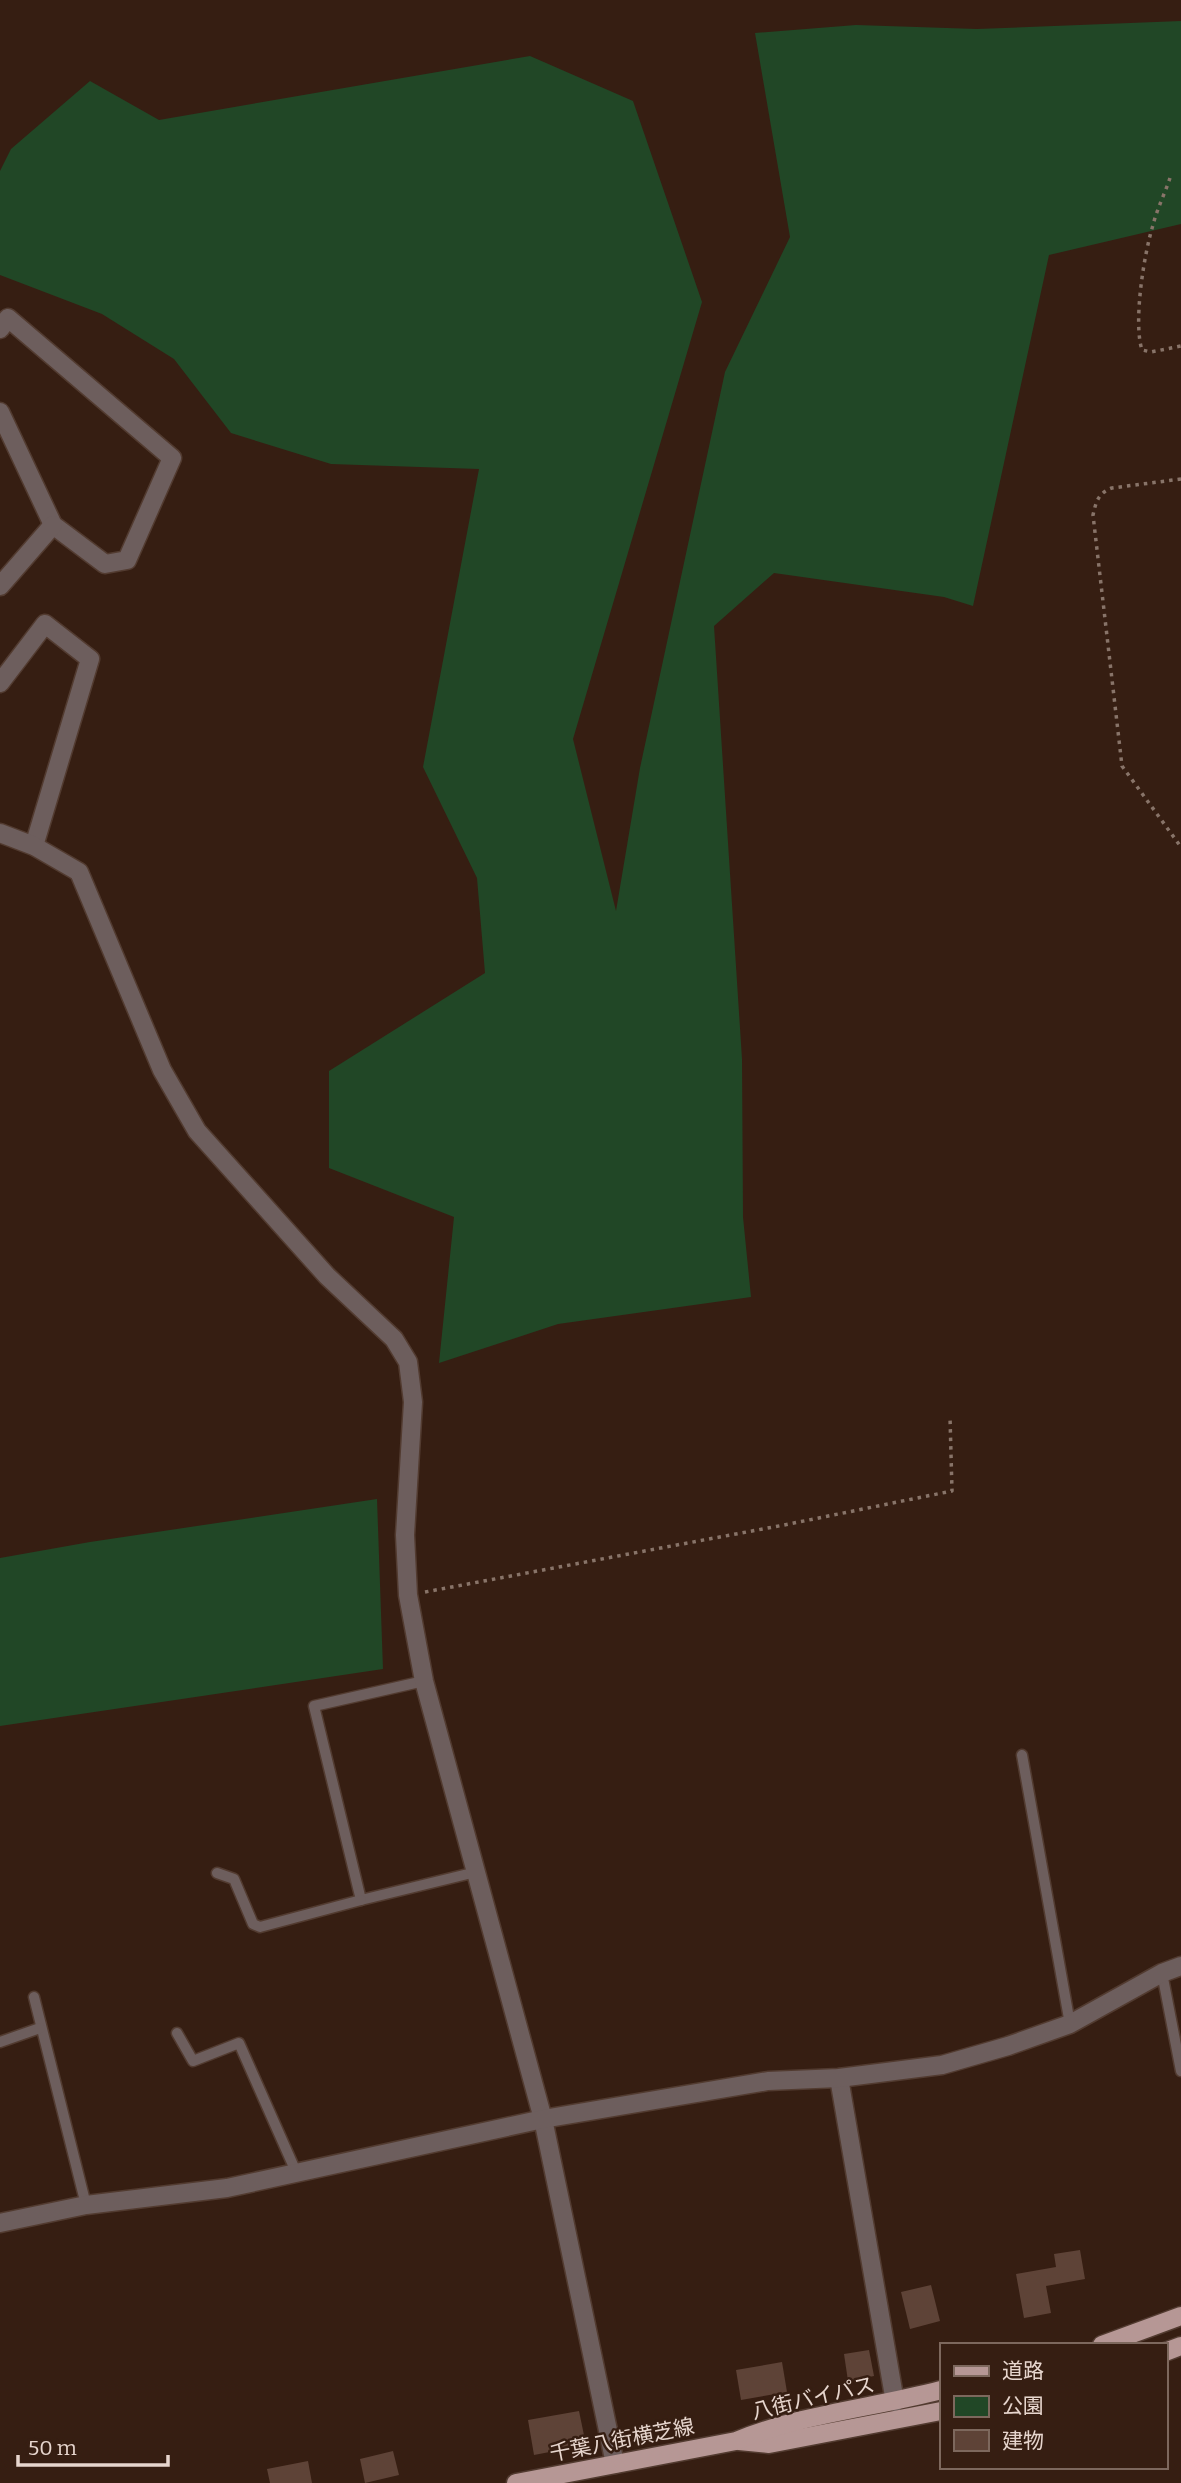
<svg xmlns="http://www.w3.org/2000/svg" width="1181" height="2483" viewBox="0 0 1181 2483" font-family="Bitter,'Noto Sans JP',serif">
<rect width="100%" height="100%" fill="#361e12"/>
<g fill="#214726">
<path d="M1181 21V224L1049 255 973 606 944 597 774 573 714 626 742 1059 743 1217 751 1297 558 1324 439 1363 454 1217 329 1168V1071L485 973 477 878 423 767 479 469 331 464 231 433 174 359 102 314 0 275V171L11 149 90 81 159 120 530 56 633 101 702 302 573 739 616 911 640 768 725 372 790 237 755 33 856 25 977 29Z"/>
<path d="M377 1499 383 1669 0 1726V1558L90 1542Z"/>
</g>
<g fill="#5e4337">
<path d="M1080 2250 1085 2279 1046 2286 1051 2313 1024 2318 1016 2274 1056 2267 1054 2254Z"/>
<path d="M931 2285 940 2321 910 2329 901 2292Z"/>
<path d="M869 2350 874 2376 848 2381 844 2354Z"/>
<path d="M782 2362 787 2392 741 2400 736 2370Z"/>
<path d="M579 2411 586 2445 534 2455 528 2420Z"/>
<path d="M393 2451 399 2475 365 2483 360 2459Z"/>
<path d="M308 2461 312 2483H270L267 2469Z"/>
</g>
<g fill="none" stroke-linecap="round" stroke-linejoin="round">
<g stroke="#523b30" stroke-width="13">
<g id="lane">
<path d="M424 1681 314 1706 361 1900 476 1872"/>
<path d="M1022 1755 1070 2024"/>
<path d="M217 1873 234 1879 253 1924 260 1927 361 1900"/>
<path d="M1162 1973 1181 2071"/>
<path d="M34 1997 86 2205"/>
<path d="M177 2033 193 2061 239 2043 297 2174"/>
<path d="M0 2042 40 2028"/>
</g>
</g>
<g stroke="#523b30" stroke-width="21">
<g id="street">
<path d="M0 329 8 318 172 458 127 560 105 564 53 525 0 412"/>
<path d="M0 586 53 525"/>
<path d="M0 683 45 624 90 659 34 846"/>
<path d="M0 833 34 846 79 872 162 1070 197 1131 327 1276 394 1339 408 1362 413 1402 405 1535 408 1595 424 1681 543 2119 615 2464"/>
<path d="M839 2078 895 2402"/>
<path d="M0 2223 86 2205 227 2188 543 2119 768 2081 839 2078 942 2065 1008 2046 1070 2024 1162 1973 1181 1966"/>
</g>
</g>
<g stroke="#523b30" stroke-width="21">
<g id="primary">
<path d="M1102 2345 1181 2316"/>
<path d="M1165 2352 1181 2346"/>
<path d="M739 2441 769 2444 941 2411"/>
<path d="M516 2483 736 2441C801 2414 873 2408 941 2390"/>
</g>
</g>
<g stroke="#887469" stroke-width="3.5" stroke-dasharray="3.5 5" stroke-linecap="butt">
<path d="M1170 178C1165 193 1157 209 1153 225 1144 254 1133 322 1142 350L1151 352 1181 346"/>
<path d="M1181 479 1112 488C1098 493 1096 502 1093 515L1122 766 1181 847"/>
<path d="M425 1592 784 1525 952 1491 950 1417"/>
</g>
<use href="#lane" stroke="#6d5e5d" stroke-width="10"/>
<use href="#street" stroke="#6d5e5d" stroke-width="18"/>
<use href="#primary" stroke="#b69795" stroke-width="18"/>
</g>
<g text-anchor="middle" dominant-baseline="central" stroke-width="5" stroke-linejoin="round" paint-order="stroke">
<g font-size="21" fill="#e7d6ce" stroke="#361e12">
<text transform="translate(813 2398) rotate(-13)">八街バイパス</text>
<text transform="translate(622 2440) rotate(-11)">千葉八街横芝線</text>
</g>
</g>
<rect x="940" y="2343" width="228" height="126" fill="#361e12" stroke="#7d685d" stroke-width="2"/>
<rect x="954" y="2366" width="35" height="10" fill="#b69795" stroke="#7d685d" stroke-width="2"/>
<text x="1002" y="2378" font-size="21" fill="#e7d6ce">道路</text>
<rect x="954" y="2396" width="35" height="21" fill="#214726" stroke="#7d685d" stroke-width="2"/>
<text x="1002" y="2413" font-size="21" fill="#e7d6ce">公園</text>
<rect x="954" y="2430" width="35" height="21" fill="#5e4337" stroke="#7d685d" stroke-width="2"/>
<text x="1002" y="2448" font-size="21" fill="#e7d6ce">建物</text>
<path d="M18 2455v10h150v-10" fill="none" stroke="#e7d6ce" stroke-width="3.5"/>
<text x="28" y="2455" font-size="21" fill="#e7d6ce" stroke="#361e12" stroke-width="5" paint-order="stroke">50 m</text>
</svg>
